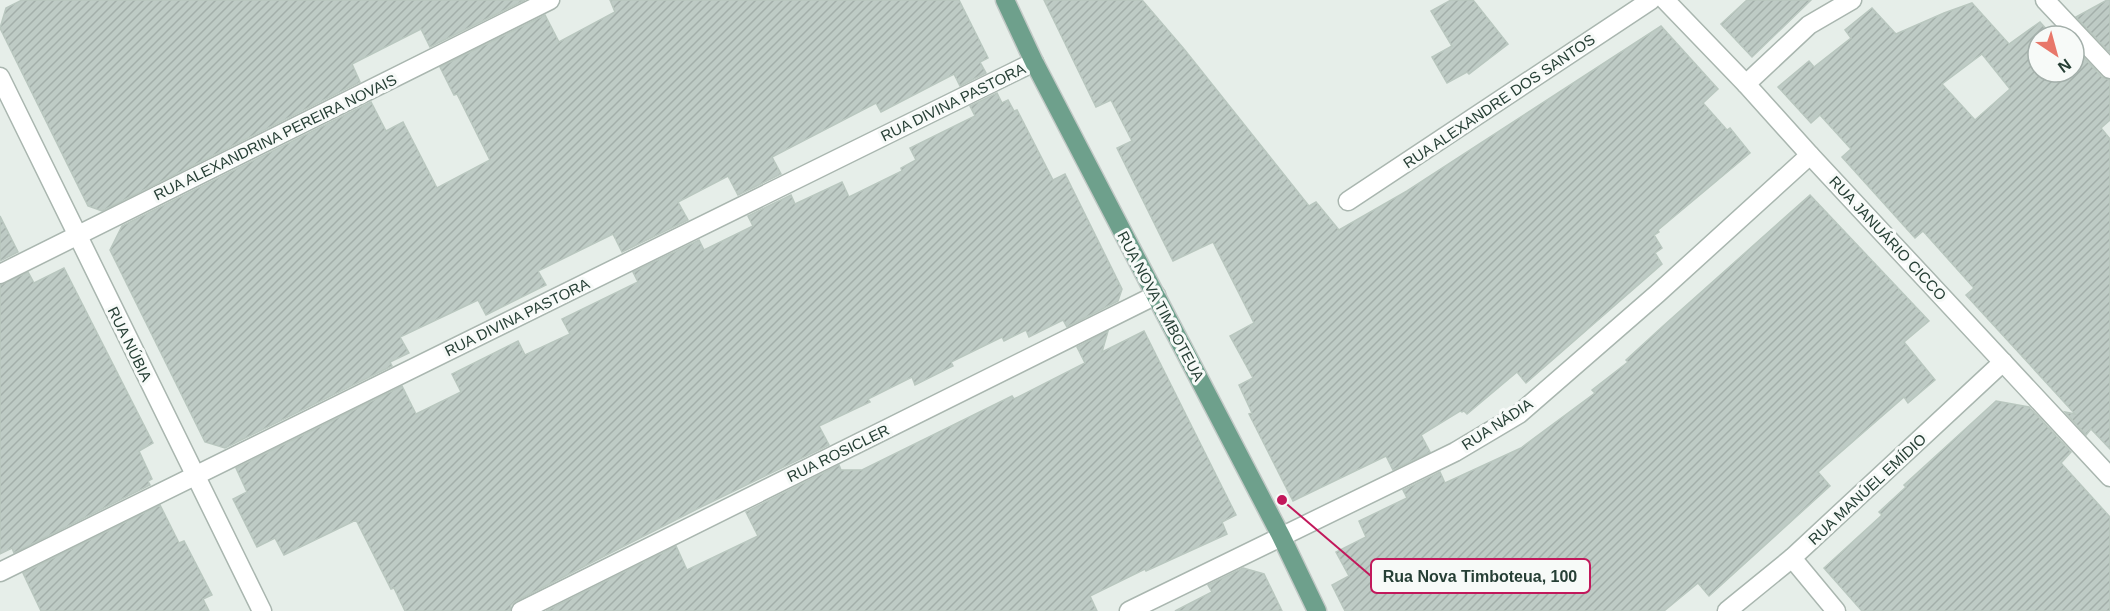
<svg xmlns="http://www.w3.org/2000/svg" width="2110" height="611" viewBox="0 0 2110 611" font-family="Arial,sans-serif">
<defs>
<pattern id="building-hatch" width="6" height="6" patternUnits="userSpaceOnUse" patternTransform="scale(1.5)"><rect width="6" height="6" fill="#becbc5"/><path d="M-1 1l2-2M0 6l6-6M5 7l2-2" fill="none" stroke="#a3afaa"/></pattern>
</defs>
<rect width="100%" height="100%" fill="#e6eee9"/>
<g fill="url(#building-hatch)" stroke="#b9c7bf" stroke-width="1.5" fill-rule="evenodd">
<path d="M22 0H525L430 47 421 29 352 64 360 82 102 211 88 206 0 28 6 8Z"/>
<path d="M610 0H959L988 58 980 62 986 73 960 86 954 74 881 112 876 103 772 157 781 174 738 195 728 176 678 202 688 220 622 252 613 234 538 271 546 285 486 315 478 300 400 337 409 353 390 362 392 366 225 448 205 442 110 250 122 226 371 102 386 131 403 122 437 188 490 160 457 94 454 95 440 67 545 15 559 42 615 12Z"/>
<path d="M1044 0H1142L1184 49 1309 206 1316 202 1339 230 1407 191 1661 26 1718 89 1703 103 1727 130 1730 128 1750 153 1658 230 1659 232 1654 235 1662 248 1655 253 1662 264 1526 383 1517 372 1467 414 1464 411 1462 412 1460 411 1421 435 1430 452 1393 470 1386 456 1293 501 1249 414 1252 413 1239 385 1253 378 1230 336 1254 323 1213 242 1173 261 1117 148 1132 141 1111 100 1096 107Z"/>
<path d="M1451 0H1473L1508 44 1469 74 1467 72 1447 83 1432 57 1452 46 1431 11Z"/>
<path d="M1747 0H1811L1752 57 1721 24Z"/>
<path d="M2107 0H2110V53L2076 17Z"/>
<path d="M1972 3 2009 44 2040 22 2049 32 2056 28 2063 36H2038V72H2074V47L2102 77 2110 80V120L2101 128 2110 139V449L2091 429 2086 435 2065 412 2075 414 1966 295 1974 288 1923 231 1915 238 1842 157 1851 149 1820 115 1811 123 1778 87 1809 61 1814 67 1851 38 1845 30 1872 8 1896 34 1944 13ZM1982 54 2010 89 1975 120 1942 84Z"/>
<path d="M997 93 1002 103 1008 100 1014 111 1017 110 1053 180 1065 174 1122 289 1118 301 1067 327 1063 320 1029 337 1026 330 1004 341 1002 337 951 362 953 366 915 385 912 377 868 399 870 402 819 426 829 445 699 508 516 601 511 605 510 611H405L394 588 391 589 356 520 284 555 275 538 257 547 233 499 247 492 236 468 402 386 416 414 461 392 452 374 518 341 525 355 570 334 562 319 638 282 633 272 699 240 704 250 753 226 748 216 791 195 795 204 842 182 849 197 902 171 901 168 916 160 910 148 975 116 970 106Z"/>
<path d="M1810 195 1929 321 1904 342 1935 380 1908 403 1904 397 1818 472 1830 486 1709 596 1698 583 1664 611H1345L1332 585 1349 576 1336 552 1366 537 1359 521 1407 498 1403 490 1440 472 1445 483 1521 448 1595 393 1592 390 1628 362 1626 360 1662 327Z"/>
<path d="M0 216 18 252 0 261Z"/>
<path d="M64 268 153 443 139 451 152 479 148 481 150 485 14 553 12 548 0 554V285L28 272 34 283Z"/>
<path d="M1108 331 1102 352 1144 331 1236 515 1222 522 1227 534 1146 571 1145 569 1090 596 1097 611H546L676 546 687 570 758 536 746 512 839 465 841 470H862L1012 396 1014 399 1085 363 1077 347Z"/>
<path d="M1996 401 2029 407 2071 452 2061 463 2110 517V611H1862L1824 568 1882 515 1879 512 1906 487 1904 485Z"/>
<path d="M160 505 179 543 184 541 212 595 203 599 209 611H41L23 573Z"/>
<path d="M1243 568 1264 574 1282 611H1175L1212 592 1208 585Z"/>
</g>
<g fill="none" stroke-linecap="round" stroke-linejoin="round">
<g stroke="#a9b6af" stroke-width="21">
<g id="minor">
<path d="M1665 0 1746 84 1810 155 2110 477"/>
<path d="M2045 0 2110 69"/>
<path d="M0 77 262 611"/>
<path d="M1746 84 1809 25 1852 0"/>
<path d="M1348 201 1651 0"/>
<path d="M0 274 550 0"/>
<path d="M1792 558 1836 611"/>
<path d="M0 572 1034 62"/>
<path d="M521 611 1156 295"/>
<path d="M1129 611 1455 452 1519 414 1657 294 1810 155"/>
<path d="M1727 611 1792 558 2003 362"/>
</g>
</g>
<g stroke="#c2c9c6" stroke-width="21">
<path id="major" d="M1005 0 1034 62 1281 536 1317 611"/>
</g>
<use href="#minor" stroke="#fff" stroke-width="18"/>
<use href="#major" stroke="#6ea08c" stroke-width="18"/>
</g>
<g text-anchor="middle" dominant-baseline="central" stroke-width="6" stroke-linejoin="round" paint-order="stroke">
<g font-size="15" fill="#263f35" stroke="#f7faf8">
<text transform="translate(1499 101) rotate(-34)">RUA ALEXANDRE DOS SANTOS</text>
<text transform="translate(953 102) rotate(-26)">RUA DIVINA PASTORA</text>
<text transform="translate(275 137) rotate(-26)">RUA ALEXANDRINA PEREIRA NOVAIS</text>
<text transform="translate(1888 238) rotate(47)">RUA JANUÁRIO CICCO</text>
<text transform="translate(1161 306) rotate(62)">RUA NOVA TIMBOTEUA</text>
<text transform="translate(517 317) rotate(-26)">RUA DIVINA PASTORA</text>
<text transform="translate(130 344) rotate(64)">RUA NÚBIA</text>
<text transform="translate(1497 424) rotate(-33)">RUA NÁDIA</text>
<text transform="translate(838 453) rotate(-26)">RUA ROSICLER</text>
<text transform="translate(1867 489) rotate(-43)">RUA MANÚEL EMÍDIO</text>
</g>
</g>
<path fill="none" stroke="#c2185b" stroke-width="2" d="M1282 500L1371 576"/>
<circle fill="#c2185b" stroke="#f7faf8" stroke-width="2" cx="1282" cy="500" r="6"/>
<rect fill="#f7faf8" stroke="#c2185b" stroke-width="2" x="1371" y="559" width="219" height="34" rx="6"/>
<g font-size="16" text-anchor="middle" font-weight="bold" fill="#263f35">
<text x="1480" y="582">Rua Nova Timboteua, 100</text>
</g>
<g transform="translate(2056 54) rotate(144)"><circle r="28" fill="#f7faf8" stroke="#a3afaa" stroke-width="1.5"/>
<path d="M0-4.5L10 22L0 15L-10 22Z" fill="#e8776a"/>
<text y="-9" font-size="16" font-weight="bold" text-anchor="middle" fill="#263f35">N</text>
</g>
</svg>
